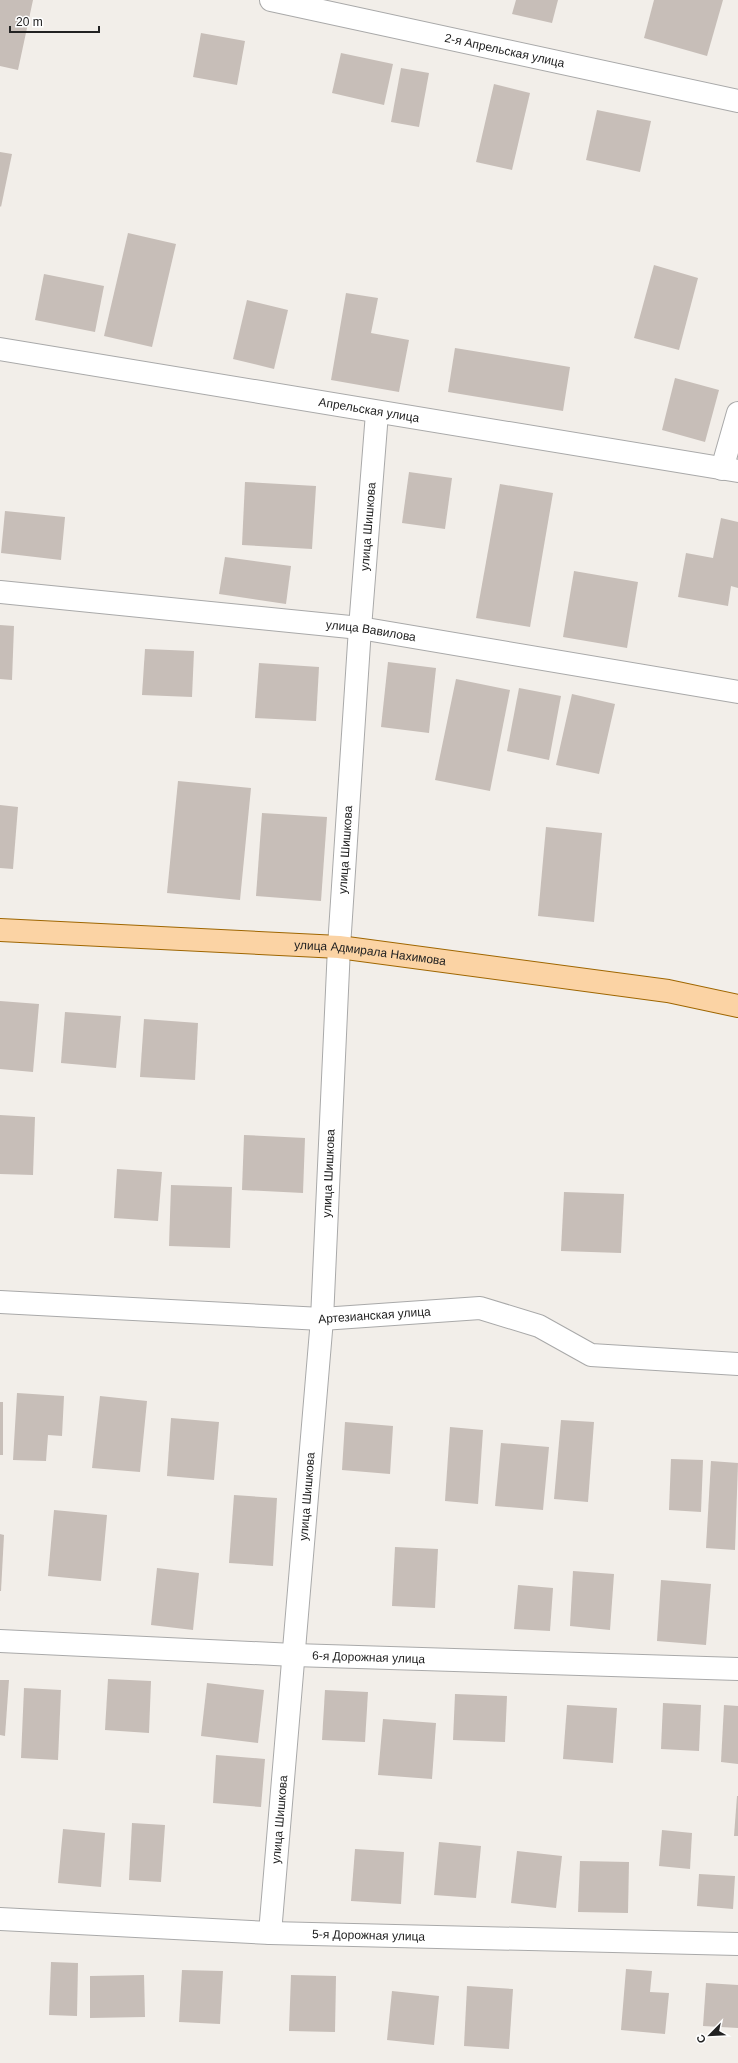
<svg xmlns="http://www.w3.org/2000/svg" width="738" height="2063" viewBox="0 0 738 2063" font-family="Arial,sans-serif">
<rect width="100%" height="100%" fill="#f2eee9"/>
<g fill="#c7beb8">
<path d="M0 0H33L18 70 0 66Z"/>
<path d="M516 0H558L552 23 512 14Z"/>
<path d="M654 0H723L707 56 644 38Z"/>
<path d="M201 33 245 41 237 85 193 77Z"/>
<path d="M341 53 393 64 384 105 332 93Z"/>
<path d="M401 68 429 73 419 127 391 122Z"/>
<path d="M494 84 530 93 512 170 476 162Z"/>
<path d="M597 110 651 121 640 172 586 160Z"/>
<path d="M0 152 12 154 1 207 0 206Z"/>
<path d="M128 233 176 244 152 347 104 336Z"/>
<path d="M654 265 698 278 679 350 634 338Z"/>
<path d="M44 274 104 286 95 332 35 320Z"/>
<path d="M346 293 378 298 371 333 409 340 399 392 331 380Z"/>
<path d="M247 300 288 310 274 369 233 359Z"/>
<path d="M455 348 570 367 563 411 448 392Z"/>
<path d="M675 378 719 390 705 442 662 430Z"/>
<path d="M409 472 452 478 445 529 402 523Z"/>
<path d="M245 482 316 486 312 549 242 545Z"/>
<path d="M500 484 553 493 530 627 476 618Z"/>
<path d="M5 511 65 517 61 560 1 553Z"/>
<path d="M721 518 738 522V588L731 586 728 606 678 597 686 553 713 558Z"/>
<path d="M225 557 291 566 286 604 219 594Z"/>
<path d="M574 571 638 582 627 648 563 637Z"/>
<path d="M0 625 14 626 12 680 0 679Z"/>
<path d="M145 649 194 651 192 697 142 695Z"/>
<path d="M388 662 436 668 429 733 381 727Z"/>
<path d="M259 663 319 667 316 721 255 718Z"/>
<path d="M456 679 510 690 490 791 435 780Z"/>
<path d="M519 688 561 696 549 760 507 751Z"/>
<path d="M572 694 615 704 599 774 556 765Z"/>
<path d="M178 781 251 788 240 900 167 893Z"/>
<path d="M0 805 18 807 13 869 0 868Z"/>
<path d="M262 813 327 817 321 901 256 896Z"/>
<path d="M546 827 602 833 594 922 538 916Z"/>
<path d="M0 1001 39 1004 33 1072 0 1069Z"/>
<path d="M65 1012 121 1016 116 1068 61 1063Z"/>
<path d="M144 1019 198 1023 195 1080 140 1077Z"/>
<path d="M0 1115 35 1117 33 1175 0 1174Z"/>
<path d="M244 1135 305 1138 303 1193 242 1190Z"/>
<path d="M117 1169 162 1172 158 1221 114 1218Z"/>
<path d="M171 1185 232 1187 230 1248 169 1246Z"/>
<path d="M564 1192 624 1194 621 1253 561 1251Z"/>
<path d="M17 1393 64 1396 62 1436 48 1435 46 1461 13 1460Z"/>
<path d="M100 1396 147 1401 140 1472 92 1468Z"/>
<rect x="0" y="1402" width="3" height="53"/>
<path d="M171 1418 219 1422 214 1480 167 1476Z"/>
<path d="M561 1420 594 1422 588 1502 554 1499Z"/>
<path d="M345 1422 393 1426 390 1474 342 1470Z"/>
<path d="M450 1427 483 1430 478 1504 445 1501Z"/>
<path d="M501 1443 549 1447 543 1510 495 1506Z"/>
<path d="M671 1459 703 1460 701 1512 669 1510Z"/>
<path d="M711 1461 738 1463 735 1550 706 1548Z"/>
<path d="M234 1495 277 1498 273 1566 229 1563Z"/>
<path d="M54 1510 107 1515 101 1581 48 1576Z"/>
<path d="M0 1534 4 1535 1 1591H0Z"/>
<path d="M395 1547 438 1549 435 1608 392 1606Z"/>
<path d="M157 1568 199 1573 193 1630 151 1625Z"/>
<path d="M573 1571 614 1574 610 1630 570 1626Z"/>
<path d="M661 1580 711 1584 706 1645 657 1641Z"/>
<path d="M518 1585 553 1588 550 1631 514 1629Z"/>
<path d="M108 1679 151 1681 149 1733 105 1730Z"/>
<path d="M0 1680H9L5 1736 0 1735Z"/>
<path d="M207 1683 264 1690 258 1743 201 1736Z"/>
<path d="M24 1688 61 1690 58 1760 21 1758Z"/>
<path d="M325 1690 368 1692 365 1742 322 1740Z"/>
<path d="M455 1694 507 1696 505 1742 453 1740Z"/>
<path d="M663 1703 701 1705 699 1751 661 1749Z"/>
<path d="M567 1705 617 1708 613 1763 563 1759Z"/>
<path d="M724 1705 738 1706V1764L721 1762Z"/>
<path d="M383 1719 436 1723 432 1779 378 1775Z"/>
<path d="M216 1755 265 1759 261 1807 213 1803Z"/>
<path d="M737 1796H738V1836H734Z"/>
<path d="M132 1823 165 1825 161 1882 129 1880Z"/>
<path d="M63 1829 105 1833 101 1887 58 1883Z"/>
<path d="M662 1830 692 1833 690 1869 659 1866Z"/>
<path d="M439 1842 481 1846 476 1898 434 1895Z"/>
<path d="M355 1849 404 1852 401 1904 351 1901Z"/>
<path d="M517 1851 562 1856 556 1908 511 1903Z"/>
<path d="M580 1861 629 1862 628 1913 578 1912Z"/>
<path d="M699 1874 735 1876 733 1909 697 1906Z"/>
<path d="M51 1962 78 1963 77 2016 49 2015Z"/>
<path d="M626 1969 652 1971 650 1992 669 1993 665 2034 621 2030Z"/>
<path d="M182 1970 223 1971 220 2024 179 2022Z"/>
<path d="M144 1975 145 2017 90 2018V1976Z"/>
<path d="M291 1975 336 1976 335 2032 289 2031Z"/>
<path d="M706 1983 738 1985V2028L703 2026Z"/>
<path d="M467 1986 513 1989 509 2049 464 2046Z"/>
<path d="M392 1991 439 1996 434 2045 387 2040Z"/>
</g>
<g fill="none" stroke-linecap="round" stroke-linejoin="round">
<g stroke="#a9a9a9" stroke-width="24">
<g id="minor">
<path id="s1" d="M271 0 738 101"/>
<path id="s2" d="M0 349 738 471"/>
<path d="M722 469 738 413"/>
<path id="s3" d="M0 592 360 628 738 692"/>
<path id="s4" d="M0 1302 322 1319 480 1308 539 1326 591 1355 738 1364"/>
<path id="s5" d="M0 1641 294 1655 738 1669"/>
<path id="s6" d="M0 1919 270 1933 738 1944"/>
<path id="s7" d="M270 1933 322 1319 339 947 360 628 377 413"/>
</g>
</g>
<g stroke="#9f6601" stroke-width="24">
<g id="major">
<path id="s8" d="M0 930 339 947 668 991 738 1006"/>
</g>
</g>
<use href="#minor" stroke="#fff" stroke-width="22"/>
<use href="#major" stroke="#fbd3a4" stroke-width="22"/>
</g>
<g text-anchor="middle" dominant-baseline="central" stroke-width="4" stroke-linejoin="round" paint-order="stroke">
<g font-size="12" fill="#222" stroke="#fff">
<text stroke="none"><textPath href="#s1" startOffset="239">2-я Апрельская улица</textPath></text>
<text stroke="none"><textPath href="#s2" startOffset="374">Апрельская улица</textPath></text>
<text stroke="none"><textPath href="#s7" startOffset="1410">улица Шишкова</textPath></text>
<text stroke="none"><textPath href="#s3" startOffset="373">улица Вавилова</textPath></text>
<text stroke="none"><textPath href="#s7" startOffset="1086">улица Шишкова</textPath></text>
<text stroke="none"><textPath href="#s8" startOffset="371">улица Адмирала Нахимова</textPath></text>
<text stroke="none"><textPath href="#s7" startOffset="762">улица Шишкова</textPath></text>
<text stroke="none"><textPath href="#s4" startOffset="375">Артезианская улица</textPath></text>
<text stroke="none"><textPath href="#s7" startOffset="438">улица Шишкова</textPath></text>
<text stroke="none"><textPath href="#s5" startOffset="369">6-я Дорожная улица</textPath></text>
<text stroke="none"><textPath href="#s7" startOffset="114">улица Шишкова</textPath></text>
<text stroke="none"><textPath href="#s6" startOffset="369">5-я Дорожная улица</textPath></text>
</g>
</g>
<g transform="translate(710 2035) rotate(246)" stroke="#ffffff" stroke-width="3" paint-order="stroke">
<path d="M0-3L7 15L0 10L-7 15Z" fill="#222222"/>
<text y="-6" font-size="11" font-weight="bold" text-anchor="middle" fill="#222222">С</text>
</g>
<path d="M10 26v6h89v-6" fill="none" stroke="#222222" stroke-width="2"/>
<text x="16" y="26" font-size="12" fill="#222222" stroke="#ffffff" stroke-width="3" paint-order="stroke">20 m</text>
</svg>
